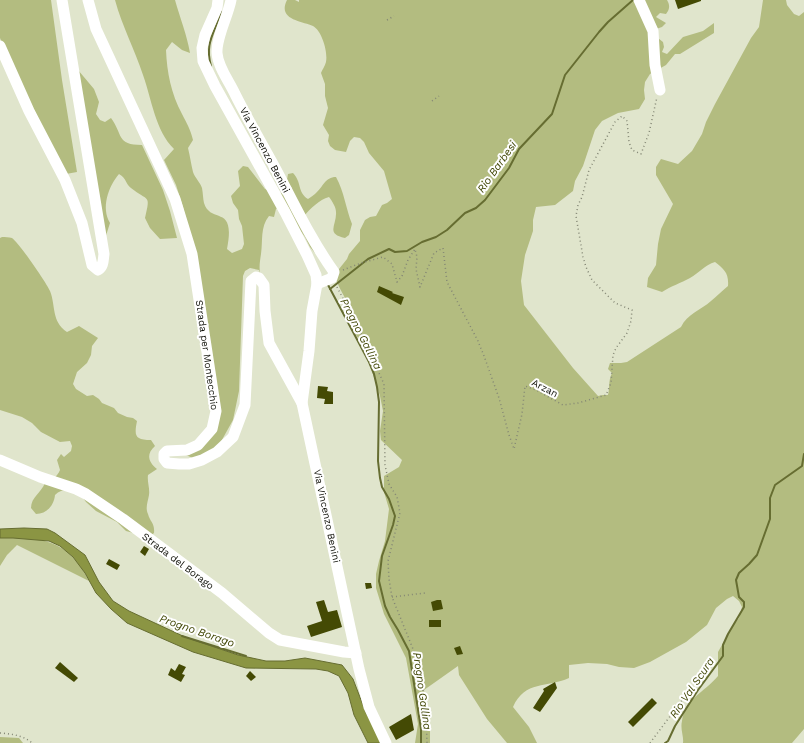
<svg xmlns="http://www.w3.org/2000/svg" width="804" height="743" viewBox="0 0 804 743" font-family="'Work Sans',sans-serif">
<rect width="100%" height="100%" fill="#e0e5cc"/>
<g fill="#b3bc80">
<path d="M0 0H51L62 80 77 172 66 174 8 57 0 38Z"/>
<path d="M115 0H175C180 18 187 35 190 53L182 50 172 42 166 50C167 73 171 93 182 114 187 124 190 128 193 140L188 148C190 156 191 164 193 172 195 178 200 182 202 188 203 193 203 199 204 203 211 225 236 203 227 249L232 253 242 249 244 244 242 226 239 219 238 210 233 203 231 196 240 186 238 171 243 166 248 167 265 189 280 194 285 191 288 174 293 173C302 182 297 192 308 199 311 197 314 195 316 193 323 187 325 177 336 177 344 191 346 209 352 224L349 235 345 238C325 234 337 225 336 212 336 207 332 201 329 197 319 200 311 208 304 216L315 253 310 247 305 237 281 205 276 209 274 217 269 216C260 227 263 241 261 254 260 261 259 266 260 274L259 270 250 268 245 271 243 276 239 391 233 420 218 447 197 460 186 455 217 419 197 264 183 207 176 185 164 160 174 149C155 130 152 100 143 75 135 50 122 26 115 0Z"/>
<path d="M287 0H295L299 2V0H667C670 5 670 9 666 14L660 13 656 17 666 23 662 27 656 29 654 35 663 42 664 47 662 52 667 54 683 37 703 31 714 23V33L680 54H675L666 65 650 74 645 82 644 90 645 99 639 109 618 113 602 121 595 130 583 166 575 181 573 191 555 205 536 207 533 220V231L525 255 521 281 524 305 573 368 598 396 603 395H608C610 388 608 381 612 373L608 369 610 363H621L627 362 681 327C687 314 701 310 711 301 717 296 722 291 728 286 729 273 724 269 715 262 705 265 699 273 690 278 681 283 671 286 662 292L647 287 648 278 656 265 658 244 661 229 673 204 656 175V167L661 159 678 164 692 151 702 134 706 122 715 104 751 38 759 27 763 0H786L787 5 794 14 799 16 804 12V729L792 743H683C684 737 680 729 682 721 685 698 704 693 718 676V652L732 627 739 618 742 607 739 601 733 596 727 599 716 608 707 625 686 642 650 662 634 668 619 667 607 664 588 663 569 665V678C547 688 525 680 513 707L529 727 537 743H507L487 719 459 675 458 666 424 690 430 724V743H415L418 724 406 658 384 614 376 588V574L379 561 385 541 389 509 384 492V476L399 467 402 460 381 440 380 431 383 411 380 396 372 371 360 341 345 318 349 317C351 303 340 292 336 279L339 269 347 259 349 254 360 241V230L365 220 370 217 376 216 382 205 387 203 392 199 384 171 369 153 364 142 360 138 354 137 350 141 346 152 335 150 330 146 328 141 329 135 323 125 328 108 325 96V84L321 73C322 70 325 66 326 62 328 52 322 31 313 26 302 21 277 20 287 0Z"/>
<path d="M73 64 94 89 99 102 96 114 100 120 105 122 111 118C123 134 116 145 142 145L163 190 170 211 177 238 160 239 150 228 145 218C151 193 148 202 131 188 125 183 127 179 119 174 108 187 101 208 110 223L103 245Z"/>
<path d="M2 237C5 237 9 237 12 238 19 243 46 282 50 291 56 306 51 321 67 332L79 326 98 338 92 346 91 355 87 363 77 372 73 384 76 389 87 396 93 395 99 399 102 403 114 408 118 413 127 417 133 418 137 421C134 436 135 440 151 440L155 446C146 454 148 462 157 469L148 475C147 482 150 488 149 495 148 501 145 508 148 514 150 522 155 523 154 533L149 537 126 531 117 522 96 511 86 502 78 491C69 490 62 488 55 495 54 506 46 514 36 514L31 508C31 497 41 493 45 483 52 480 57 477 60 470L57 460 61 454 64 457 71 451 72 446 70 441 60 442 41 432 32 423 22 417 0 410V238Z"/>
<path d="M0 538C43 537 68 540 89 581L17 545 7 555 0 566Z"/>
<path d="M0 737 19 738 23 743H0Z"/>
</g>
<path fill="#8b9543" stroke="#666d31" d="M24 528 47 529 55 533 85 555 99 582 113 601 129 611 185 637 238 655 266 661H285L305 658 342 665 353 679 366 713 384 743H368L354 715 348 693 339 676 328 671 316 669 246 668 193 652 127 623 111 609 96 593 85 573 73 557 60 546 49 541 13 538H0V529Z"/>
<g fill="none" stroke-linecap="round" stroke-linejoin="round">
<g stroke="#666d31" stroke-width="2">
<path d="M211 66C204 42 216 32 221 11"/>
<path d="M327 283 369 362 374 374 377 387 379 402 378 461 380 478 382 487 389 499 395 516 393 525 382 556 379 581 385 606 390 617 398 630 409 651 421 729V743"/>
<path d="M330 289 368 259 389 249 395 252 407 251 422 242 436 237 447 230 465 213 476 208 485 200 509 168 519 149 552 114 565 75 599 32 608 22 633 0"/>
<path d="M182 636 246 656"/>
<path d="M665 743 668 741 675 726 698 690 723 656V645L728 634 744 607V602L739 597 736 580 739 573 749 564 757 555 770 519V498L775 485 802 466 804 454"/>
</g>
</g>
<g fill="#444a04">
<path d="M675 0H701V1L678 9Z"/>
<path d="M379 286 393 292 392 293 404 297 401 305 377 292Z"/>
<path d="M318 386 328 387 327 391 333 392V404H324L325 399 317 398Z"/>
<path d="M144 546 149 549 145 556 140 552Z"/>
<path d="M109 559 120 565 117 570 106 564Z"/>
<path d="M365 583H371L372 588 366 589Z"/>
<path d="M324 600 328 612 337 610 342 627 311 637 307 626 322 621 316 602Z"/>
<path d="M437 600H441L443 609 433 611 431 602Z"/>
<rect x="429" y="620" width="12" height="7"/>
<path d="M460 646 463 654 457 655 454 648Z"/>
<path d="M60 662 78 678 74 682 55 668Z"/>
<path d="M179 664 186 667 182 674 185 675 181 682 168 675 171 668 175 671Z"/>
<path d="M250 671 256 677 251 681 246 676Z"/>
<path d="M555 682 557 688 540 712 533 708 544 691 543 689Z"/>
<path d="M652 698 657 703 633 727 628 722Z"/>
<path d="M411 714 414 730 396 740 389 727Z"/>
</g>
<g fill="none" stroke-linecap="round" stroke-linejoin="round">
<g stroke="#838674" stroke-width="1.5" stroke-dasharray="1 3" stroke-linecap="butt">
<path d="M387 20 394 16"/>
<path d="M432 101 439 96"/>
<path d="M343 270 361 263 383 257 392 264 397 282 402 276 408 260 415 249 417 257 416 269 420 287 434 253 443 248 447 282 478 341 484 356 499 398 509 435 514 449 522 414 525 386 536 390 563 405 578 403 606 395 611 383 613 355 616 348 627 333 631 321 632 310 615 303 592 280 586 267 583 257 576 216 578 205 582 197 589 170 615 122 622 116 627 121 629 142 632 150 641 154 649 133 657 97"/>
<path d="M337 287 359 329 384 384 385 465 389 484 397 497 400 513 388 561 389 579 392 597 413 649 421 673 426 715 427 743"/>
<path d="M392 597 425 593"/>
<path d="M0 733C11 734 23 735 32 743"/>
<path d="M650 743 689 691"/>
</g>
<g stroke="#fff" stroke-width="11">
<path d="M88 0 96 29 175 199 192 254 216 411 212 429 198 445 187 450 167 451 164 454V459L167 463 179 464H189L202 460 217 452 233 437 245 405 251 281 256 277 259 278 264 285 265 311 269 343 302 403"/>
<path d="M218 0 217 8 205 35 202 48 203 61 215 86 285 212 307 255 316 275 317 284 312 311 309 351 302 403 359 669 369 707 386 743"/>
<path d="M231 0C228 16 216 38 217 53 218 67 229 81 235 94 249 122 265 149 280 177 297 210 312 241 334 272L332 278 317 284"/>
<path d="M639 0 653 31 655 65 660 90"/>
<path d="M0 46 29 111 65 180 82 223 92 265 98 270C104 266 103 260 104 254L62 0"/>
<path d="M0 460 40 477 76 489 86 494 123 519 222 593 269 633 280 640 344 652 356 653"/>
</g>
</g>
<g text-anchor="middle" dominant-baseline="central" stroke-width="4" stroke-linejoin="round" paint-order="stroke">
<g font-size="10" fill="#0f1008" stroke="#fff">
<text transform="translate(265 150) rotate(62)">Via Vincenzo Benini</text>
<text transform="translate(207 355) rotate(82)">Strada per Montecchio</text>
<text transform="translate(545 388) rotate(27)">Arzan</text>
<text transform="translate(327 516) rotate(78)">Via Vincenzo Benini</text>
<text transform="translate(178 561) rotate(37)">Strada del Borago</text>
</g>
<g font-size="11" font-style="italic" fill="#414705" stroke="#fff">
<text transform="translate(497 167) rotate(-55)">Rio Barbesi</text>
<text transform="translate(361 334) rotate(63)">Progno Gallina</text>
<text transform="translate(197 631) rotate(19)">Progno Borago</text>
<text transform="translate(692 688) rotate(-56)">Rio Val Scura</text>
<text transform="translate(422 691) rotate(82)">Progno Gallina</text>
</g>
</g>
</svg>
